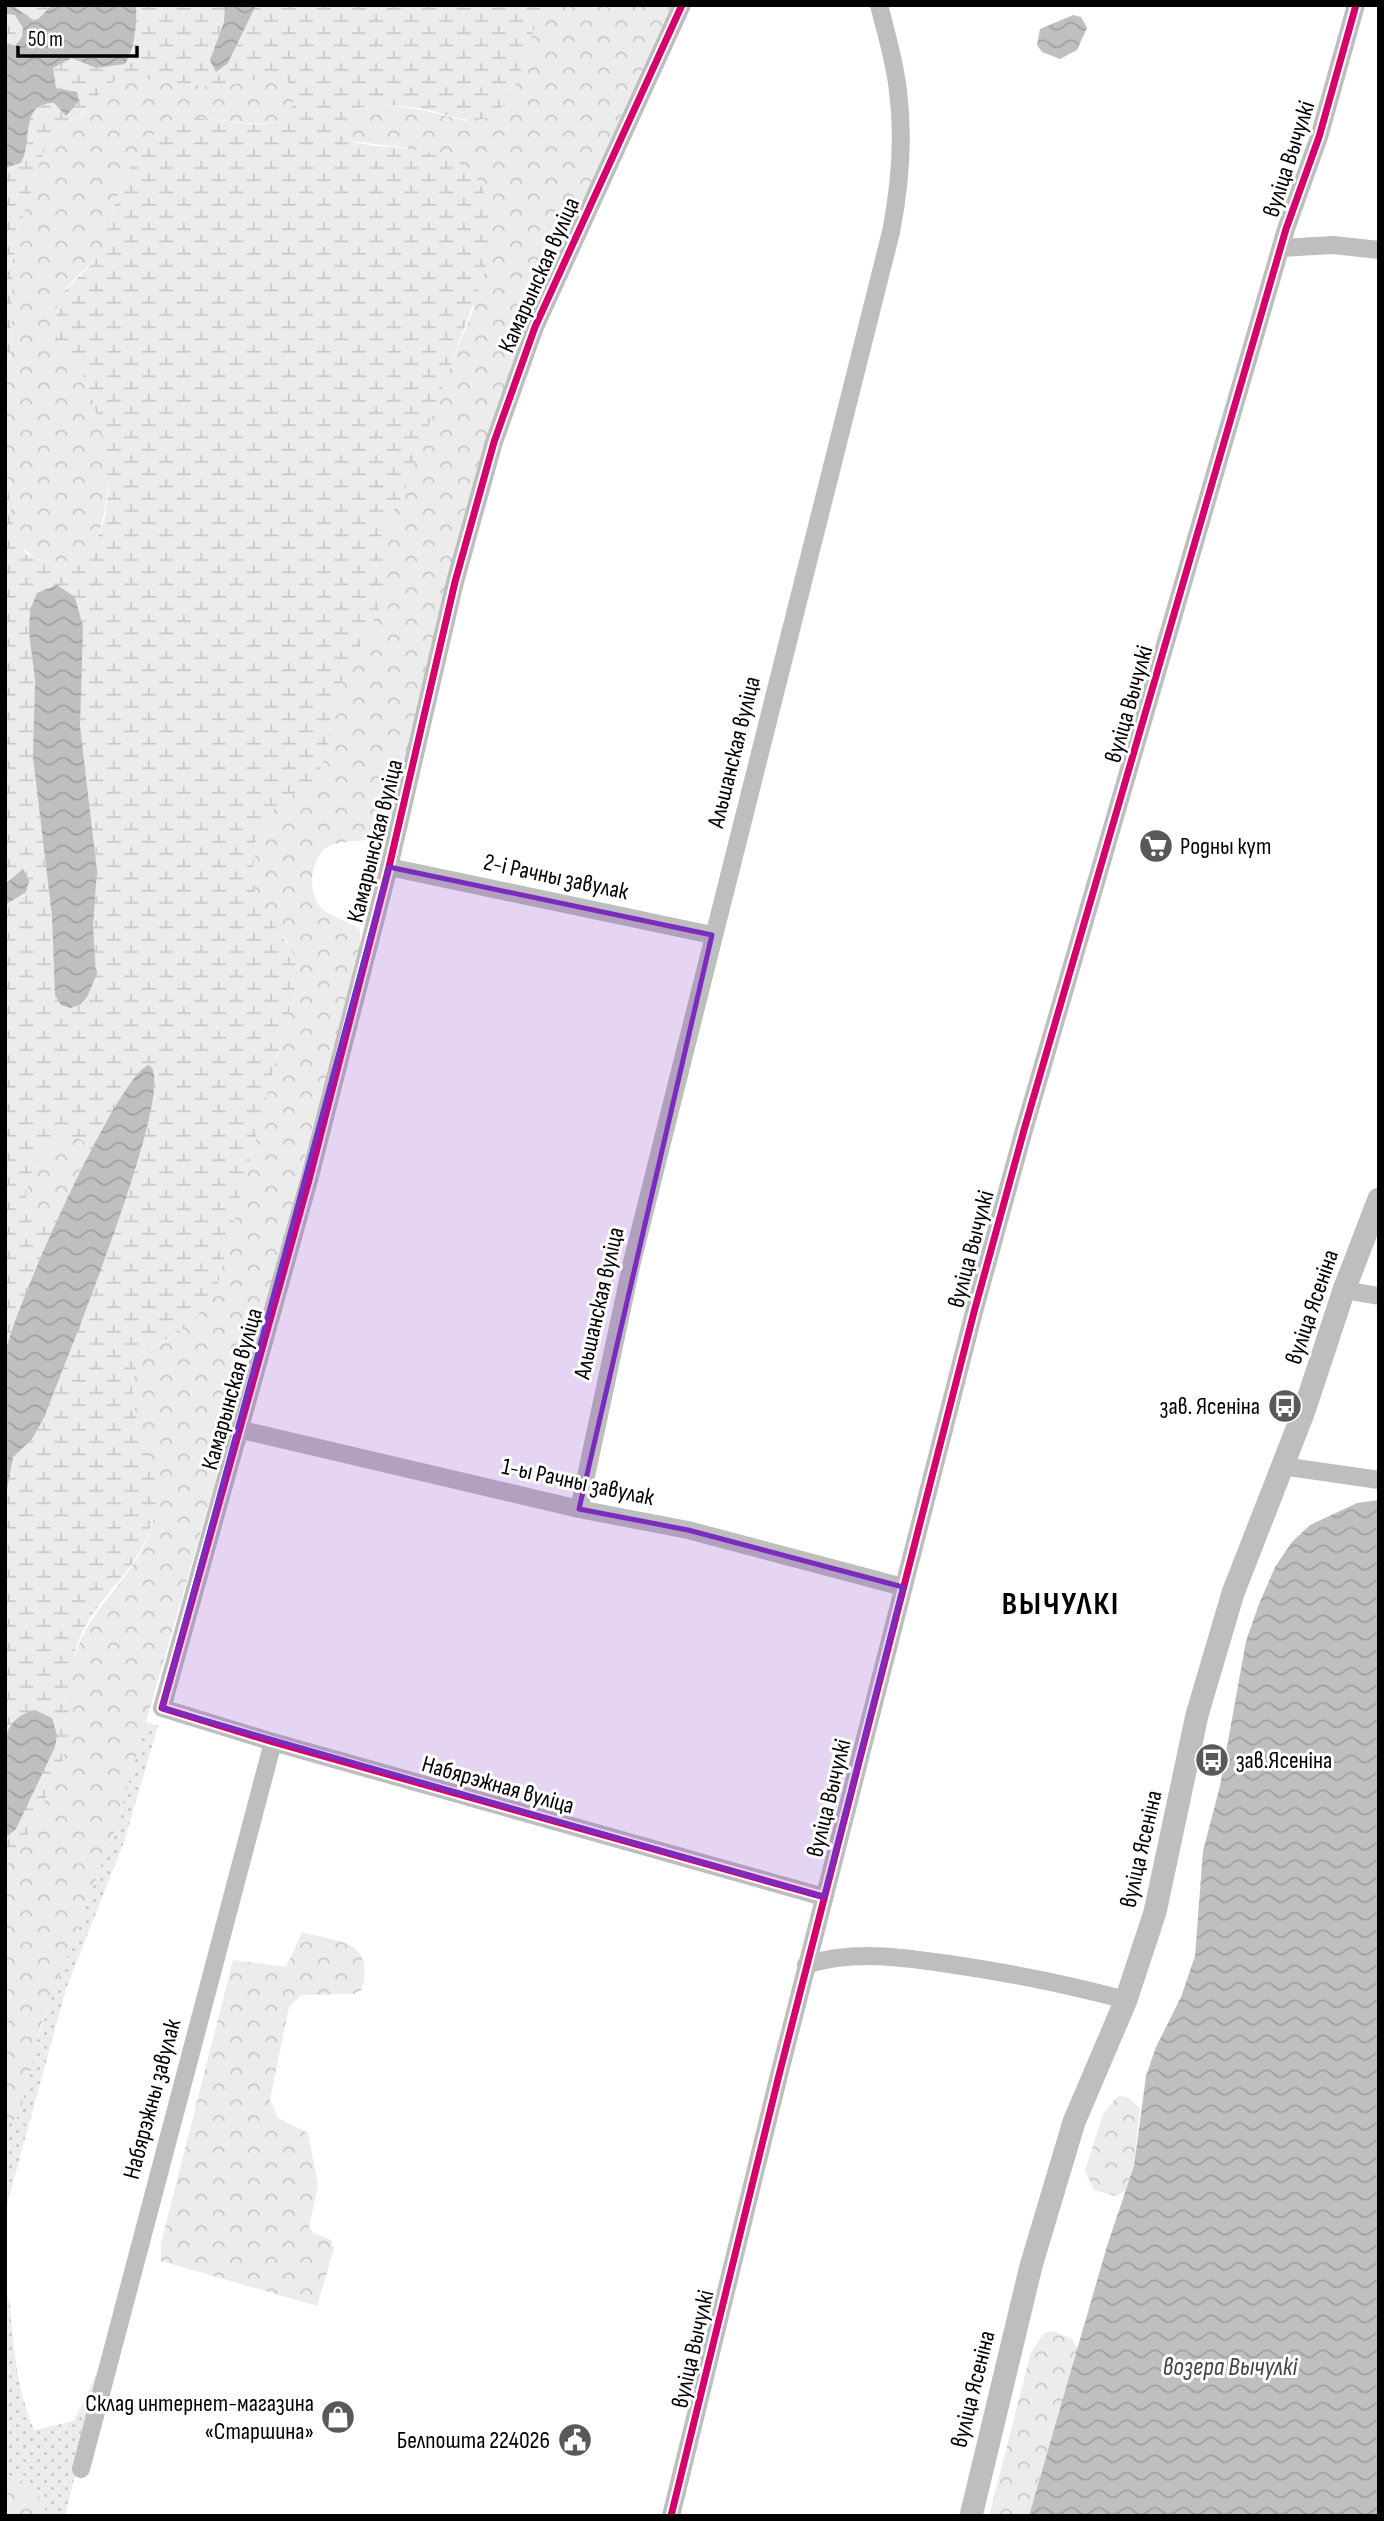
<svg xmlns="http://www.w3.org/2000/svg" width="1384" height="2521" viewBox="0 0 1384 2521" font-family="'Sofia Sans Condensed',sans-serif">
<defs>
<pattern id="grass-dots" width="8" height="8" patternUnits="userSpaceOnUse" patternTransform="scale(1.75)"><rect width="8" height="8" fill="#ececec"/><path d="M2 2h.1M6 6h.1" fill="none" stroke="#c9c9c9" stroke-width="1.8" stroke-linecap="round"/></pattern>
<pattern id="forest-crowns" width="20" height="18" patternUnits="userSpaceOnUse" patternTransform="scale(1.75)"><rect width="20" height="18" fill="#ececec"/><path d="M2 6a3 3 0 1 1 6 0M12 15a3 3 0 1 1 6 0" fill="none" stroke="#c9c9c9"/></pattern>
<pattern id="wetland-marsh" width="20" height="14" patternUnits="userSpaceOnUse" patternTransform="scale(1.75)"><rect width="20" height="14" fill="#ececec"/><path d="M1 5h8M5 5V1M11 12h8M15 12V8" fill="none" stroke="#c9c9c9"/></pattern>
<pattern id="water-waves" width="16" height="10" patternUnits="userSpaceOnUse" patternTransform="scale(1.75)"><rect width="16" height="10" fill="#bfbfbf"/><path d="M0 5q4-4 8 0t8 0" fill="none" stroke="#a2a2a2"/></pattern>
</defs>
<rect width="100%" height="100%" fill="#fff"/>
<g fill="url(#grass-dots)">
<path d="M145 1721 158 1726 124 1842 66 1989 5 2212V2127L16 2119 21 2110 35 2045 79 1918 115 1829Z"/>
<path d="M5 2294 10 2303C13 2348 17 2388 34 2430L74 2421 103 2361 65 2516H47C42 2494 27 2480 5 2474Z"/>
</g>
<g fill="url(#forest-crowns)">
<path d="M541 5H672L535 306 490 427 388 829C365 854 323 824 313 872 311 882 312 894 318 904 328 918 348 919 360 930V948L262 1321 115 1829 40 2028 21 2110 16 2119 5 2127V1859L15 1854 70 1694C70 1603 147 1586 156 1504 161 1457 118 1410 138 1364 146 1346 166 1343 180 1332 195 1319 207 1304 217 1286L294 992 287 941 266 917 257 899 252 879 256 839 266 818 278 804 309 784 319 773 326 756 334 699 380 607 381 530 409 478 427 424 474 308 408 148 351 141C340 130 343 118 354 109 393 99 429 112 467 121L525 54Z"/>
<path d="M277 76C284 78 291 82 293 90 307 152 201 106 170 121 145 134 119 186 112 212 110 224 109 235 104 246 96 262 81 271 70 284 62 293 56 303 56 315 56 325 63 350 70 358 75 365 80 368 84 376 103 420 115 475 102 522 98 540 88 553 70 559 0 581 5 475 5 431 5 413 3 392 6 374 7 364 11 355 11 345 13 317 10 288 13 259 16 232 26 207 34 181 39 167 41 152 48 138L56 128 79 118 109 84 124 77 215 87Z"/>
<path d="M76 1137C112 1143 62 1209 51 1223L42 1226 33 1223C17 1205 31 1160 50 1147 57 1142 67 1139 76 1137Z"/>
<path d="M302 1932C341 1943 374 1939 362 1990L354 1994 301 1995 289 2007 270 2100 278 2118 308 2133 318 2185 309 2228 313 2233 331 2240 334 2249 317 2306 161 2261V2243L233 1960 286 1967Z"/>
<path d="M1118 2096 1127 2097 1140 2108 1134 2166 1127 2190 1115 2196 1094 2190 1085 2171 1103 2114Z"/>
<path d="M1054 2331 1073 2340 1078 2350 1029 2516H989L1031 2352 1044 2333Z"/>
<path d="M5 2474C27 2480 42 2494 47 2516H5Z"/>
</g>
<path fill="url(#wetland-marsh)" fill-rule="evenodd" d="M5 5H541C531 36 524 74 506 101 485 135 452 114 423 109 401 105 376 103 354 109 343 118 340 130 351 141 369 147 390 146 409 149 492 160 495 198 485 272L403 495 381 530 385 587 380 607 334 699 326 756 319 773 309 784 278 804 266 818 256 839 252 879 257 899 294 954 297 972 294 992 217 1287C207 1304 197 1319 181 1331 167 1341 147 1346 139 1362 116 1409 164 1459 156 1507 144 1571 106 1583 82 1633 65 1667 76 1701 69 1737 62 1773 39 1810 23 1844L15 1854 5 1859V463L13 526 26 554C43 563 59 565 77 556 130 531 102 418 84 377 77 362 62 353 57 337 54 325 57 311 58 299 72 281 93 267 103 247 109 235 110 223 113 210 120 184 145 133 170 121 203 106 297 152 293 94 292 83 286 79 277 76L215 87 124 77 109 84 78 118 56 128 48 138 18 232 13 259 11 348 5 376ZM76 1137 88 1144 89 1160 51 1223 42 1226 33 1223C17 1205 31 1160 50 1147 57 1142 67 1139 76 1137Z"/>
<g fill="url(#water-waves)">
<path d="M5 5 15 7 33 20 38 19 52 5H136C137 23 135 49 125 64L96 68 72 58 53 68 56 88 77 92 79 101 66 116 54 103C19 102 33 144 21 163L5 168V42L15 46 22 37 23 28 15 15 5 14Z"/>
<path d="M225 5H256L228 63 216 72 210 60 224 22Z"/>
<path d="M1073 15 1081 17 1087 28 1077 50 1060 59 1042 52 1037 45 1040 29Z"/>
<path d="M57 585 75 597 83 627 80 726 97 871 93 925 96 976 87 997 80 1005 70 1008 61 1005 55 995 52 916 33 757 35 680 29 632 30 610 37 593Z"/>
<path d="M23 869 29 881 26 892 5 905V884Z"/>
<path d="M149 1065C181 1083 60 1374 45 1416L32 1439 13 1457 5 1500C5 1453 0 1403 5 1356 9 1318 119 1072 149 1065Z"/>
<path d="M1379 1500V2516H1029L1107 2246 1134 2166 1146 2076 1156 2047 1181 1997 1195 1956 1203 1851 1220 1786 1246 1641 1259 1604 1275 1567 1292 1542 1310 1525 1357 1503Z"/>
<path d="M35 1710 52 1718 57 1735 55 1747 16 1829 5 1838C5 1815 0 1751 7 1733 12 1720 22 1713 35 1710Z"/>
</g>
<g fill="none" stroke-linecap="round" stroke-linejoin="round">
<g stroke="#bebebe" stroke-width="18">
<path d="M682 5 535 327 494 442 455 582 389 867 309 1180 162 1708 273 1742 824 1897"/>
<path d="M1281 248 1333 245 1379 250"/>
<path d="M389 867 712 935"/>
<path d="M1344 1290 1379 1296"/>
<path d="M242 1430 579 1509 688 1530 903 1587"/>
<path d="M1282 1466 1379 1480"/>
<path d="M579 1509 632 1262 891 232C900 186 904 138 898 91 895 62 886 33 879 5"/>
<path d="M806 1965C853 1950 901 1957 949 1964 1011 1973 1066 1984 1126 2000"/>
<path d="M81 2469 273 1742"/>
<path d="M671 2516 779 2075 974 1312 1024 1130 1286 229 1319 137 1356 5"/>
</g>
<path stroke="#bebebe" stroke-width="23" d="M971 2516 1031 2266 1074 2122 1126 2000 1155 1912 1197 1715 1233 1593 1304 1411 1344 1290 1379 1199"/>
<g stroke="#fff" stroke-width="11">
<g id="cycleway">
<path d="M682 5 535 327 494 442 455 582 389 867 309 1180 162 1708 273 1742 824 1897"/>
<path d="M671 2516 779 2075 974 1312 1024 1130 1286 229 1319 137 1356 5"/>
</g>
</g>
<use href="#cycleway" stroke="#d6006c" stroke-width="7"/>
</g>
<path fill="#7b2cbf" fill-opacity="0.2" stroke="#7b2cbf" stroke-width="5" stroke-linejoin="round" d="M389 867 712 935 579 1509 688 1530 903 1587 824 1897 162 1708Z"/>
<defs>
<g id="supermarket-disc" transform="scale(1.75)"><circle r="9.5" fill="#595959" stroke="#fff"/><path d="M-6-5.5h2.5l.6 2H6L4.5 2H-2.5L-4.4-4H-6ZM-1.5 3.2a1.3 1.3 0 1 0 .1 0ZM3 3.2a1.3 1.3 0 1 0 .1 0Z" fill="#fff"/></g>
<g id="bus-disc" transform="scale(1.75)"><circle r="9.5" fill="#595959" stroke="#fff"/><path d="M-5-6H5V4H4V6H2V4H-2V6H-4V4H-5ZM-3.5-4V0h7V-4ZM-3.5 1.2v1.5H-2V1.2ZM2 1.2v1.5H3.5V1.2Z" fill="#fff"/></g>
<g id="shop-disc" transform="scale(1.75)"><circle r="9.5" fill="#595959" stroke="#fff"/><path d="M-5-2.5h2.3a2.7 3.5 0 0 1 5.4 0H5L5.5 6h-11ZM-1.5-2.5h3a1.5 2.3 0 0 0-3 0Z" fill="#fff"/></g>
<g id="civic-disc" transform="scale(1.75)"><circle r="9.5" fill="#595959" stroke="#fff"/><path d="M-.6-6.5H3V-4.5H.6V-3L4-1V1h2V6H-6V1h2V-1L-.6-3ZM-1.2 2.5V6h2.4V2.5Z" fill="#fff"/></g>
</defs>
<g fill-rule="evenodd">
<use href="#supermarket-disc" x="1156" y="846"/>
<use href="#bus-disc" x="1285" y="1406"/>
<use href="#bus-disc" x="1212" y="1760"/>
<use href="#shop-disc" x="338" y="2417"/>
<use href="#civic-disc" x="575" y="2440"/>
</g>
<g text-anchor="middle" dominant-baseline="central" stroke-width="6" stroke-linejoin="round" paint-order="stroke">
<g font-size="24" fill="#000" stroke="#fff">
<text transform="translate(1289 159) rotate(-72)">вуліца Вычулкі</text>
<text transform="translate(539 275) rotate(-66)">Камарынская вуліца</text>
<text transform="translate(1129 704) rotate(-74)">вуліца Вычулкі</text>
<text transform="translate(734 752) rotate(-76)">Альшанская вуліца</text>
<text transform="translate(375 841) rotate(-76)">Камарынская вуліца</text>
<text transform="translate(556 877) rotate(12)">2-і Рачны завулак</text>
<text transform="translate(971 1249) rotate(-75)">вуліца Вычулкі</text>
<text transform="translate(599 1303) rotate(-77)">Альшанская вуліца</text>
<text transform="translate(1312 1307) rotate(-71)">вуліца Ясеніна</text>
<text transform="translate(232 1389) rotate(-74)">Камарынская вуліца</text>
<text transform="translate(578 1482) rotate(12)">1-ы Рачны завулак</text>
<text transform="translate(498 1785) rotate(16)">Набярэжная вуліца</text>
<text transform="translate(829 1798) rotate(-76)">вуліца Вычулкі</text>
<text transform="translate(1141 1849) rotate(-77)">вуліца Ясеніна</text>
<text transform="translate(152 2099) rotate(-75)">Набярэжны завулак</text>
<text transform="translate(693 2349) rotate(-77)">вуліца Вычулкі</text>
<text transform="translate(973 2389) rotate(-76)">вуліца Ясеніна</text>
</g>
<g font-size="24" fill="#000" stroke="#fff" text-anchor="end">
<text x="1180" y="846" text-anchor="start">Родны кут</text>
<text x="1260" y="1406">зав. Ясеніна</text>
<text x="1236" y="1760" text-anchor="start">зав.Ясеніна</text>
<text x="314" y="2403">Склад интернет-магазина<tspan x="314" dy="28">«Старшина»</tspan></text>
<text x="550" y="2440">Белпошта 224026</text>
</g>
<g font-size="26" font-style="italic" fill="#444" stroke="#fff">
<text x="1230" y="2367">возера Вычулкі</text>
</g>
<g font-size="32" font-weight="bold" letter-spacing="2" fill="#000" stroke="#fff">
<text x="1061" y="1604">ВЫЧУЛКІ</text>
</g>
</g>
<rect width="1384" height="2521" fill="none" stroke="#000000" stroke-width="14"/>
<path d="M18 46v10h119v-10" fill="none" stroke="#000000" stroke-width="3.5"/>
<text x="28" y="46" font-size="21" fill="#000000" stroke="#ffffff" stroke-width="5" paint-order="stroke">50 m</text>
</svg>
